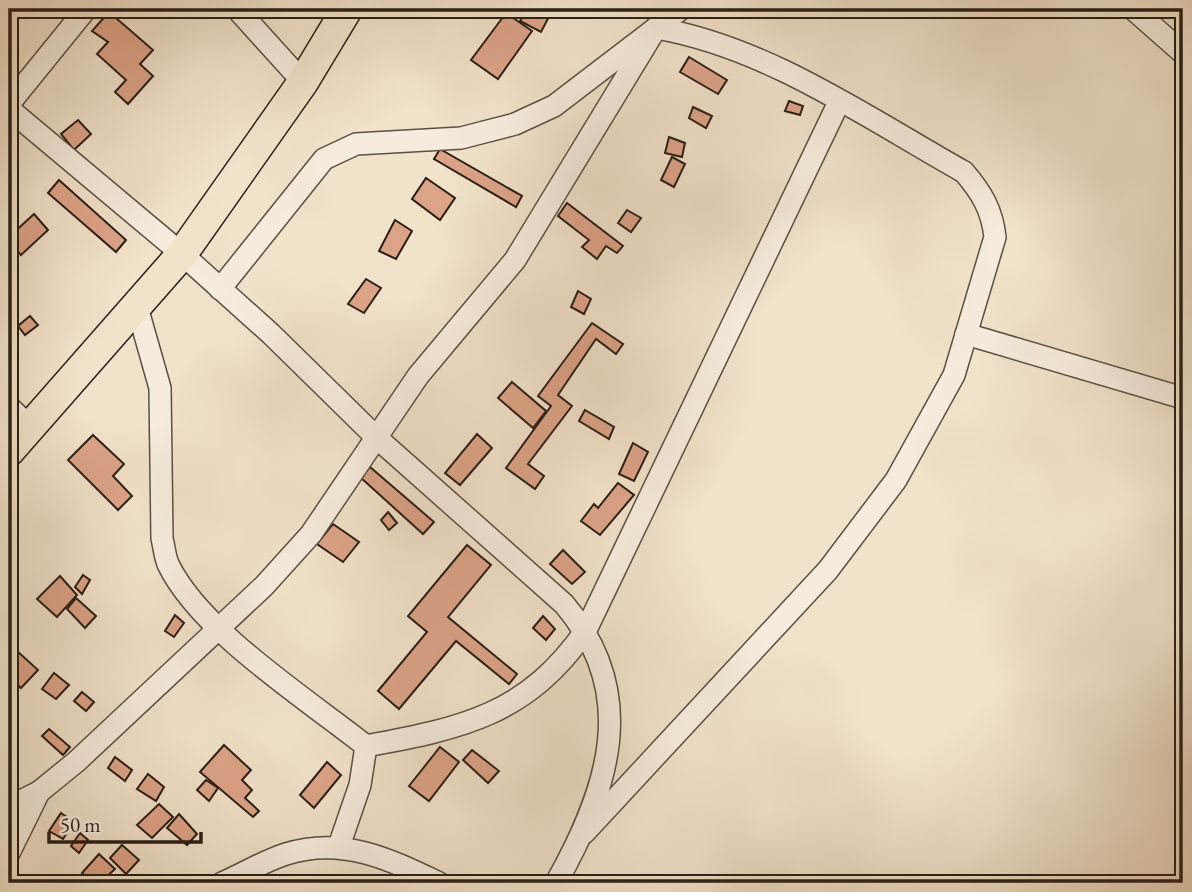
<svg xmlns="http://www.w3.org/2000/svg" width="1192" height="892" viewBox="0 0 1192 892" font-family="'EB Garamond',serif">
<rect width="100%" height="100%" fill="#f1e2ca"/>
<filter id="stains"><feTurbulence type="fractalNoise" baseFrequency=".00286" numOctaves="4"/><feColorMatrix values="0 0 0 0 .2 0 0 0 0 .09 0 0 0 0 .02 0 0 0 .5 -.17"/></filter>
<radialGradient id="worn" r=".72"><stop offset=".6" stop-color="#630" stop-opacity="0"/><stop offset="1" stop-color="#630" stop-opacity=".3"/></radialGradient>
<g fill="#dda387" stroke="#291f17" stroke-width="2">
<path d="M527 9H553L541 32 520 21Z"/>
<path d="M109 12 153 50 140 64 153 76 128 104 115 92 126 80 97 54 108 42 92 31Z"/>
<path d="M506 13 532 31 498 79 471 60Z"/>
<path d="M689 57 727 80 718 94 680 72Z"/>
<path d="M789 101 803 106 800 115 785 111Z"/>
<path d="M693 107 712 116 706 128 689 118Z"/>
<path d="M78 120 91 134 74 150 61 134Z"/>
<path d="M669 137 685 143 682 157 665 153Z"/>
<path d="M440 149 522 196 516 207 434 159Z"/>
<path d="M672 157 685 164 674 187 661 180Z"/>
<path d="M426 178 455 198 440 220 412 199Z"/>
<path d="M59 180 126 240 116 252 48 193Z"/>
<path d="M567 203 623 246 617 253 606 246 597 259 582 247 589 240 558 216Z"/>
<path d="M627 210 641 218 631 232 618 223Z"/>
<path d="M34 214 48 230 21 255 9 242V237Z"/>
<path d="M395 220 412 231 396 259 379 251Z"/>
<path d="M366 279 381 288 364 313 348 304Z"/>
<path d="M578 291 591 299 584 314 571 307Z"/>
<path d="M30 316 38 325 25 335 18 326Z"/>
<path d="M592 323 623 344 616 354 596 339 558 395 572 406 528 464 544 476 535 489 506 468 551 406 538 396Z"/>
<path d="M512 382 546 411 533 428 498 398Z"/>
<path d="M585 410 614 427 609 439 579 421Z"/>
<path d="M477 434 492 448 460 485 445 473Z"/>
<path d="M93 435 124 464 113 476 132 496 118 510 68 460Z"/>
<path d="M633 443 648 452 634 481 619 474Z"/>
<path d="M370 467 434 522 423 534 360 477Z"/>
<path d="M618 483 634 495 600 535 581 521 594 504 598 508Z"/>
<path d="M388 512 397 523 389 530 381 520Z"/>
<path d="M333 524 359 542 343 562 317 544Z"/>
<path d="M467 545 491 565 448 617 517 674 509 684 456 641 399 709 378 691 427 632 408 616Z"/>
<path d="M563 550 585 572 572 584 550 564Z"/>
<path d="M83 575 90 580 82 594 75 587Z"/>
<path d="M60 576 77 595 57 617 37 599Z"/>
<path d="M76 598 96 616 85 628 67 609Z"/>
<path d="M175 615 184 623 174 637 165 631Z"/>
<path d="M543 616 555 629 546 640 533 628Z"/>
<path d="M17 651 38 670 21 688 9 677V659Z"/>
<path d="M54 673 69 685 56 699 42 689Z"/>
<path d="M9 684 17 690 9 700Z"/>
<path d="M82 692 94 702 86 711 74 701Z"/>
<path d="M49 729 70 747 63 755 42 736Z"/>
<path d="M224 745 251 770 242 780 252 790 245 798 259 811 253 817 200 772Z"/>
<path d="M440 747 459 762 429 801 409 786Z"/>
<path d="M472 750 499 771 488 783 463 760Z"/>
<path d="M115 757 132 770 125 781 108 768Z"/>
<path d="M327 762 341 775 314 808 300 795Z"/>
<path d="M148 774 164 787 156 801 137 789Z"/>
<path d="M206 780 218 788 209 801 197 790Z"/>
<path d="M159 804 173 817 152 838 137 825Z"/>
<path d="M61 813 74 822 63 839 49 831Z"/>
<path d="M179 814 197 834 187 845 167 828Z"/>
<path d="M80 833 88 840 79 853 71 846Z"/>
<path d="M122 845 139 860 126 874 110 858Z"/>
<path d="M99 854 115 869 100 883H94L82 873Z"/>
<path d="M19 875 30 883H13Z"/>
</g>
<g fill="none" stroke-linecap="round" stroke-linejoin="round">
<g stroke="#5b5044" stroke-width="24">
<g id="minor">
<path d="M237 9 303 82"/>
<path d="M1133 9 1183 53"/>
<path d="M9 104 86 9"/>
<path d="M9 109 182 254 271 334 377 438 564 604C641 694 608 790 556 883"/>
<path d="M220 289 324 159 356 144 461 138 515 124 554 106 681 9"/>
<path d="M137 307 160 388 162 538C164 547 165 557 168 564 200 631 307 699 366 746 463 728 527 715 586 630L839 102"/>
<path d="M966 334 1183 398"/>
<path d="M9 407 30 427"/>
<path d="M9 807 39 792 76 762 264 586 311 534 418 376 515 260 656 28"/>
<path d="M584 833 828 570 896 480 954 375 995 237C992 210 982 193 964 172 866 117 767 47 656 28"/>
<path d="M339 846 360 785 366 746"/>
<path d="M9 853 39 792"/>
<path d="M222 883C243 874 264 861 286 854 342 836 389 859 439 883"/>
</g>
</g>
<g stroke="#291f17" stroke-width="33">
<path id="highway" d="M9 451 182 254 303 82 347 9"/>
</g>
<use href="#minor" stroke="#f6ecdd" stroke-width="21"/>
<use href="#highway" stroke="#f1e2ca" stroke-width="30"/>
</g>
<rect width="1192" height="892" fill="none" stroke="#f1e2ca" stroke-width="35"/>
<rect x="10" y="10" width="1171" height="871" fill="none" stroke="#291f17" stroke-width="3.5"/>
<rect x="18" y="18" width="1157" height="857" fill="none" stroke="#291f17" stroke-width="2"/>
<path d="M49 832v10h152v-10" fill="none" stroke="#291f17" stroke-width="3.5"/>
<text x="60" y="832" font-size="21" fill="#291f17" stroke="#f6ecdd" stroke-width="5" paint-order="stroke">50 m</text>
<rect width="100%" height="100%" filter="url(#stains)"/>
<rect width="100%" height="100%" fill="url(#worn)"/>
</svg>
